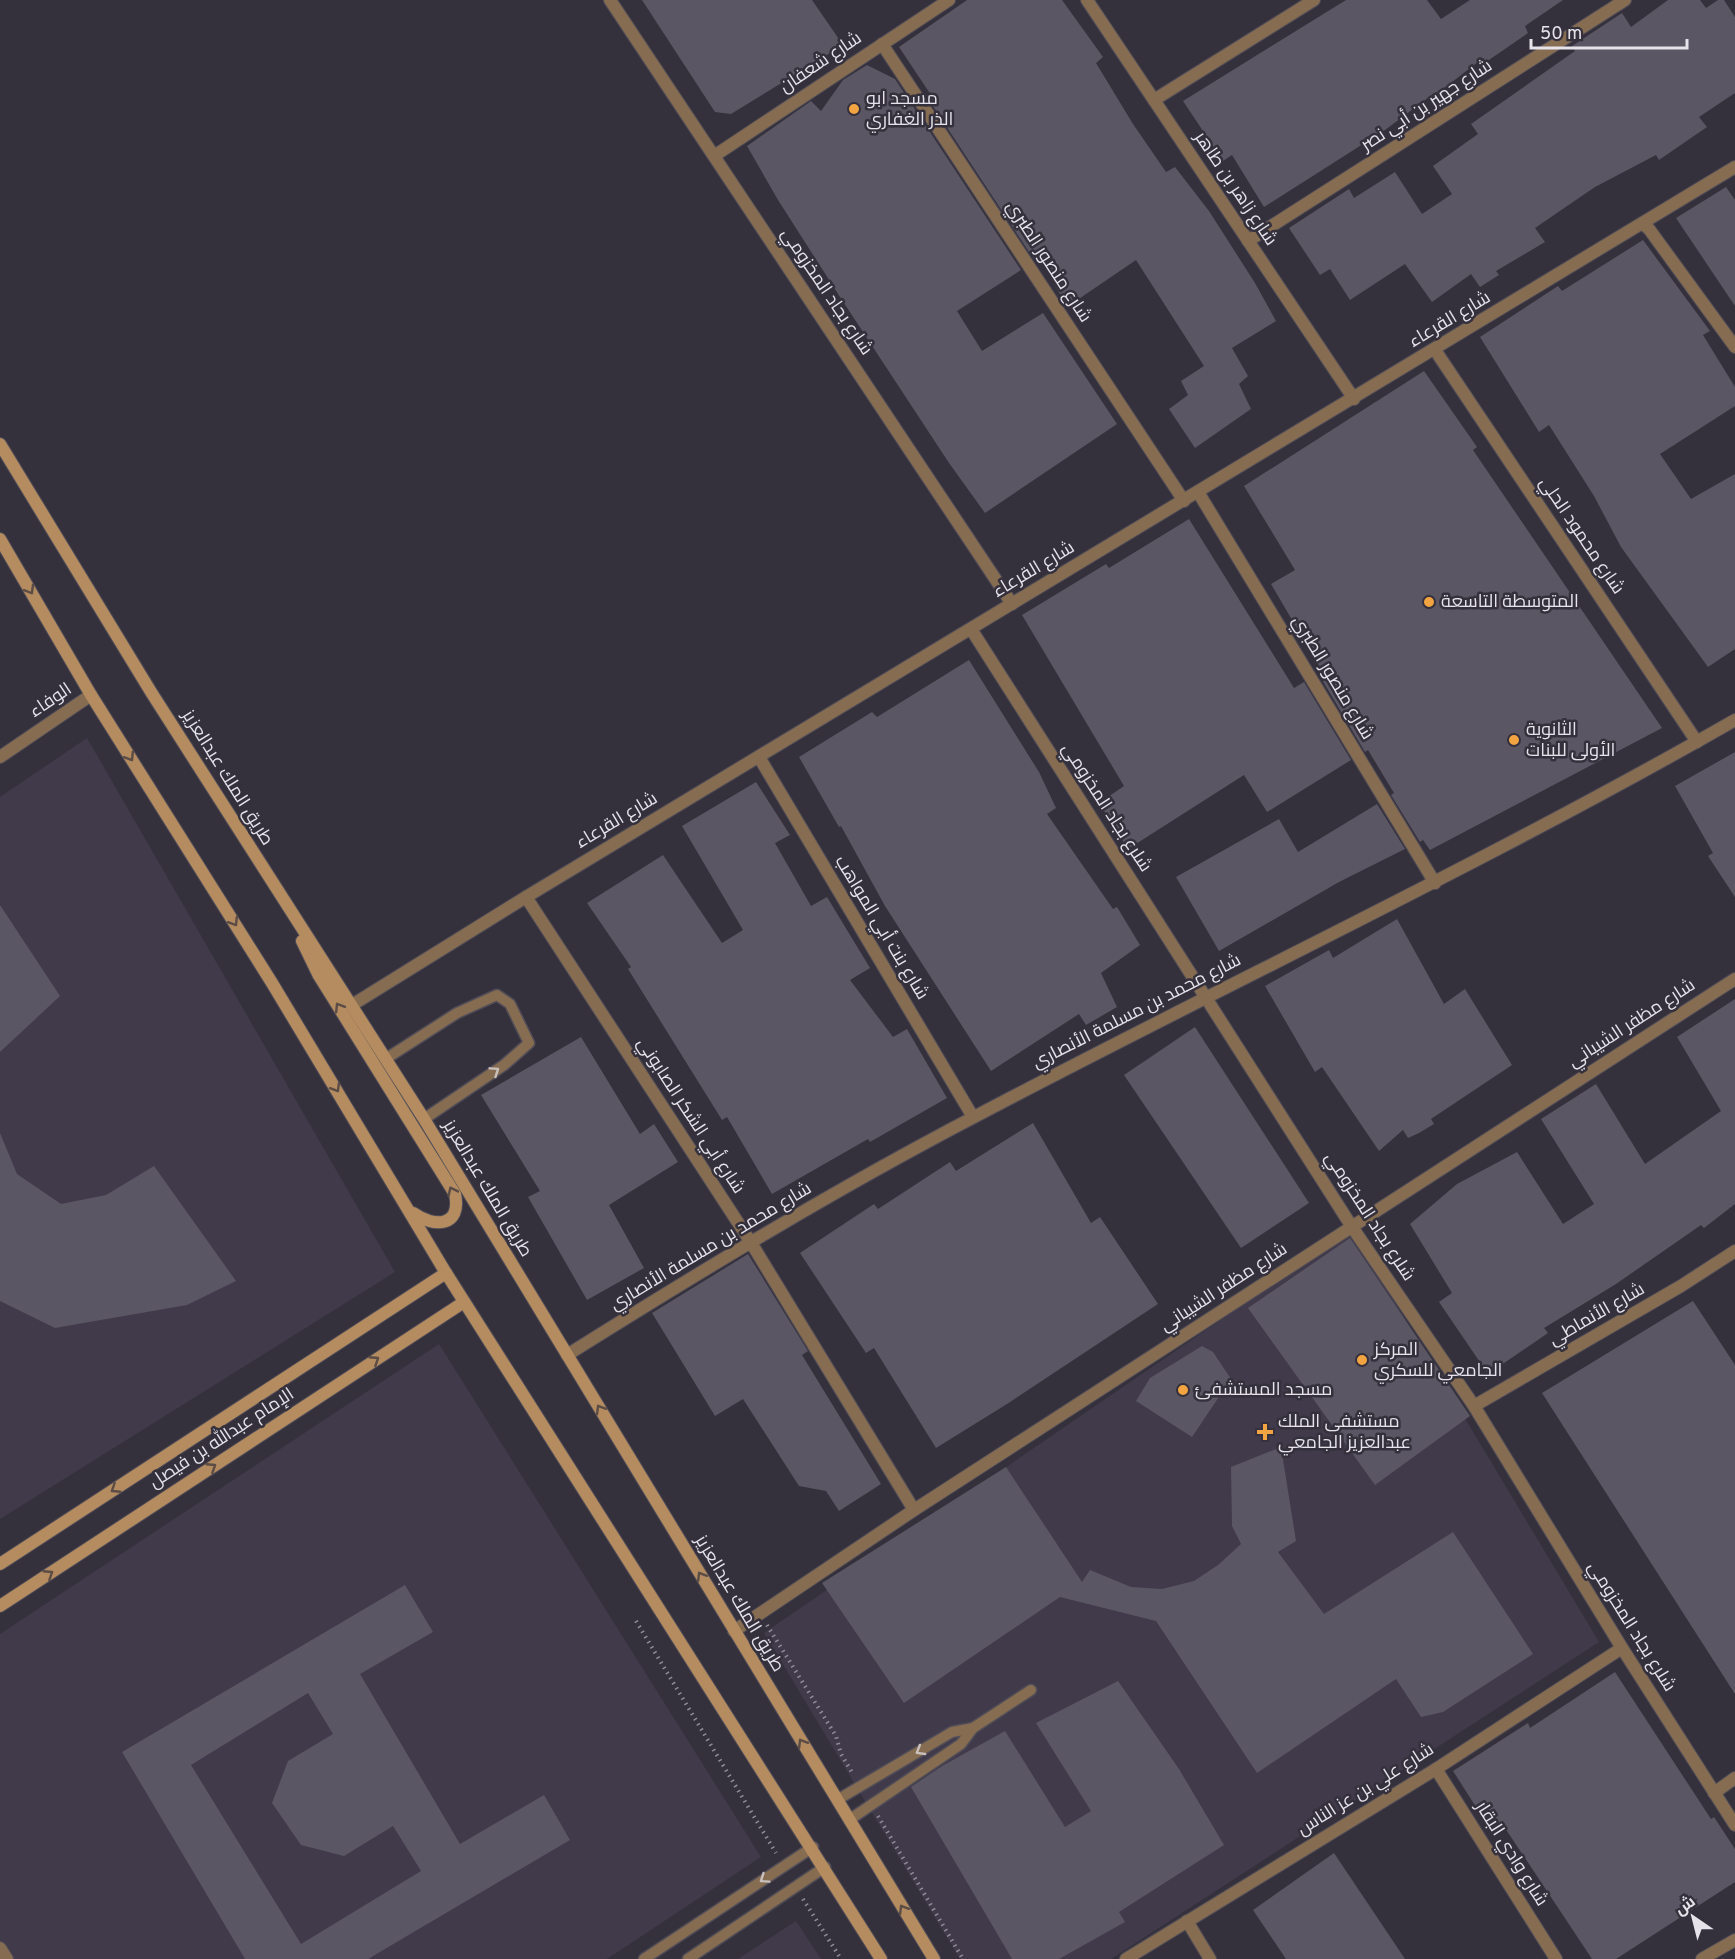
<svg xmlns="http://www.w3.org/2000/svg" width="1735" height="1959" viewBox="0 0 1735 1959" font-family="Overpass,Cairo,sans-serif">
<rect width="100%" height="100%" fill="#34303c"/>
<g fill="#403a4b">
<path d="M87 738 395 1272 0 1519V797Z"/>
<path d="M1352 1230 1599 1642 1111 1959H960L764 1633Z"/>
<path d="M439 1344 761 1857 607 1959H0V1634Z"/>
<path d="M796 1921 821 1959H738Z"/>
</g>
<g fill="#5b5663" fill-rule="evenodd">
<path d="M642 0H812L843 45 731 114 715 112Z"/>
<path d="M967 0H1062L1103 57 1096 63 1133 124 1166 172 1175 167 1209 211 1255 283 1276 321 1232 348 1248 376 1239 384 1251 409 1195 448 1169 409 1188 395 1181 381 1204 366 1136 260 1067 307 1040 258 1035 261 925 94 933 98 899 47Z"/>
<path d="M1346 0H1427L1441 19 1470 0H1563L1525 26 1528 33 1486 62 1483 58 1434 96 1433 94 1385 130 1264 207 1232 155 1223 161 1183 101Z"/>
<path d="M1668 0H1700L1706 8 1718 0H1724L1735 17V93L1699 117 1707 127 1659 160 1656 155 1595 187 1535 228 1545 242 1496 271 1499 275 1480 287 1471 274 1432 302 1405 264 1350 300 1330 269 1320 275 1289 228 1349 189 1354 198 1395 172 1422 214 1452 194 1433 166 1478 134 1471 124 1575 51 1572 46 1622 13 1631 27Z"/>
<path d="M867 65 895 79 1021 270 957 311 982 351 1043 313 1117 424 985 513 949 463 840 297 778 200 747 146 811 101 821 111 843 80Z"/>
<path d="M1726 187 1735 200V306L1676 218Z"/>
<path d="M1643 240 1710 331 1703 335 1735 387V406L1660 454 1691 499 1735 474V649L1708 667 1621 547 1594 496 1549 425 1539 432 1480 337 1558 286 1562 291Z"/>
<path d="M1424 371 1477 447 1473 450 1662 728 1430 850 1423 840 1420 842 1391 795 1394 793 1368 750 1365 752 1318 673 1322 671 1271 584 1295 570 1244 486Z"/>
<path d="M1189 519 1294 688 1304 682 1351 760 1267 812 1244 775 1128 849 1099 803 1124 786 1022 615 1106 564 1109 568Z"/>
<path d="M969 660 1039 772 1056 808 1047 814 1113 909 1117 907 1140 945 1101 973 1117 1007 1086 1025 1079 1014 991 1071 885 906 841 826 839 827 799 757 872 712 877 717Z"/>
<path d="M1735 752V897L1708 856 1713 853 1675 786Z"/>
<path d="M756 782 790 835 775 843 811 906 827 897 870 968 850 980 893 1037 907 1029 947 1098 870 1142 868 1139 772 1194 727 1117 722 1120 628 969 631 967 587 903 663 855 722 943 743 930 682 826Z"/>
<path d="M1377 804 1405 849 1339 882 1219 951 1176 877 1279 819 1298 852Z"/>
<path d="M0 905 60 996 0 1052Z"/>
<path d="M1397 919 1444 1004 1465 989 1512 1065 1431 1119 1434 1124 1419 1133 1408 1138 1403 1130 1379 1151 1322 1067 1315 1072 1265 986 1329 950 1333 958Z"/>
<path d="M1735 999V1204L1704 1228 1701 1225 1616 1284 1544 1328 1548 1333 1488 1374 1439 1302 1452 1293 1410 1224 1457 1184 1517 1152 1563 1224 1594 1204 1541 1119 1596 1084 1645 1164 1721 1111 1677 1037Z"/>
<path d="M1195 1027 1309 1203 1241 1248 1124 1075Z"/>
<path d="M581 1037 640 1134 654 1124 678 1162 609 1205 644 1268 587 1300 528 1197 540 1191 481 1095Z"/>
<path d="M1033 1123 1091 1223 1100 1217 1158 1304 1007 1404 936 1448 874 1348 866 1353 800 1253 874 1204 878 1209 950 1162 956 1171Z"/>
<path d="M0 1133 17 1174 61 1204 106 1195 154 1166 236 1281 187 1305 55 1328 0 1301Z"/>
<path d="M1350 1238 1470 1416 1375 1485 1248 1308Z"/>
<path d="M748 1254 808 1351 802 1355 881 1484 839 1511 826 1491 799 1486 743 1399 715 1416 652 1313Z"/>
<path d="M1693 1301 1735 1365V1694L1542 1393Z"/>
<path d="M1202 1346 1213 1352 1231 1379 1192 1437 1136 1401 1150 1378Z"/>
<path d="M1281 1447 1296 1541 1278 1552 1324 1614 1453 1532 1533 1654 1443 1712 1421 1717 1396 1679 1257 1773 1156 1621 1060 1597 904 1703 822 1583 1006 1467 1082 1582 1090 1570 1131 1587 1162 1589 1194 1581 1218 1565 1241 1544 1232 1526 1231 1467Z"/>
<path d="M405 1585 433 1632 360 1674 460 1844 544 1795 570 1840 368 1959H245L122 1752ZM308 1693 333 1734 288 1761 272 1803 301 1845 344 1856 393 1826 421 1871 301 1944 191 1765Z"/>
<path d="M1615 1672 1711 1819 1714 1817 1735 1849V1882L1616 1959H1592L1503 1825 1492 1832 1453 1771 1528 1723 1530 1728Z"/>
<path d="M1118 1681 1179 1769 1224 1845 1119 1912 1125 1922 1059 1959H1012L911 1787 942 1766 1005 1731 1065 1827 1091 1811 1036 1723Z"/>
<path d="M1334 1853 1405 1959H1286L1253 1910Z"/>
</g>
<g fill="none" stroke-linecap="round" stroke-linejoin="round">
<g stroke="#504d58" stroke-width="13">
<g id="lane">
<path d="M387 1058 457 1013 497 995 510 1004 529 1043 504 1065 424 1119"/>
<path d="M837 1800 952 1732 973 1728"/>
<path d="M849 1820 961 1744 973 1728 1031 1690"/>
<path d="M644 1959 813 1847"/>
<path d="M688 1959 825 1867"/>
</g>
</g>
<g stroke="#504d58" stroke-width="14">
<g id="street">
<path d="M610 0 1012 604"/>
<path d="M1087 0 1354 399"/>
<path d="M882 44 1184 501"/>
<path d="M1154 100 1314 0"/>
<path d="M714 156 949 0"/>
<path d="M1643 224 1649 229 1735 347"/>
<path d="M1248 241 1625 0"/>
<path d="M1435 350 1697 742"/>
<path d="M1198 492 1435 883"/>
<path d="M971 629 1352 1227 1474 1406 1622 1648 1735 1825"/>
<path d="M0 757 91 695"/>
<path d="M759 757 973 1117"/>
<path d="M526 897 750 1241 914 1510"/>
<path d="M352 1005 526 897 1735 167"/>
<path d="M567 1355C701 1271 836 1189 976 1116 1228 983 1487 862 1735 720"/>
<path d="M1474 1406 1681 1286 1735 1251"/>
<path d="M734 1631 914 1510 1735 979"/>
<path d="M1436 1769 1556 1959"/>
<path d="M1714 1793 1735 1778"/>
<path d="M1187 1921 1210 1959"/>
<path d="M0 1948 7 1959"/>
<path d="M1126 1959 1436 1769 1622 1648"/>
<path d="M1702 1959 1735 1940"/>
</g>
</g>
<g stroke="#504d58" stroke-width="14">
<g id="secondary">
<path d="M0 444 151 692 424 1119 934 1959"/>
<path d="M0 539 91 695 272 983 446 1273 881 1959"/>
<path d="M302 941 318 974 455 1194C462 1227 434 1228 413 1213"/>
<path d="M0 1564 446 1273"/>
<path d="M0 1606 464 1302"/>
</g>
</g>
<g stroke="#908c96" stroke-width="4" stroke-dasharray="1.5 4.5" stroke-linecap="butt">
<path d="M636 1621 776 1853"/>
<path d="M767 1625 836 1736 841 1754 853 1774"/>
<path d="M878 1816 963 1959"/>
<path d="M803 1899 841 1959"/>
</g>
<use href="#lane" stroke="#866c50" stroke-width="10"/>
<use href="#street" stroke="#866c50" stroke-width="12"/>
<use href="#secondary" stroke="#b58c5f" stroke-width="12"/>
</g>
<defs><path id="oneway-chevron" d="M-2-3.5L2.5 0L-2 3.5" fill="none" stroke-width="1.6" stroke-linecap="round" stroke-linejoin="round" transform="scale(1.5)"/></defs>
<g stroke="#5b4c46">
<use href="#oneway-chevron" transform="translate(30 590) rotate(60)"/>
<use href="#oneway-chevron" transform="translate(130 757) rotate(58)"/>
<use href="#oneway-chevron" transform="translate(234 922) rotate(58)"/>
<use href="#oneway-chevron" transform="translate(339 1007) rotate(-122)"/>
<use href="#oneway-chevron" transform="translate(336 1088) rotate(59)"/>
<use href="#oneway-chevron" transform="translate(452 1191) rotate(-116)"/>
<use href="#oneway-chevron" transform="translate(375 1360) rotate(-33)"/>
<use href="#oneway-chevron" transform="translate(600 1409) rotate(-121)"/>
<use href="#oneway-chevron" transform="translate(212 1467) rotate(-33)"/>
<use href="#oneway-chevron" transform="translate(115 1489) rotate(147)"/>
<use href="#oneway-chevron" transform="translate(49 1574) rotate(-33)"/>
<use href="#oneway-chevron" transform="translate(701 1576) rotate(-121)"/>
<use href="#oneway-chevron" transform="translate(802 1743) rotate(-121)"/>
<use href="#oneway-chevron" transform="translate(903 1909) rotate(-121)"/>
</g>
<g stroke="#c9bfbc">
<use href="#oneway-chevron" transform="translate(495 1071) rotate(-34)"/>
<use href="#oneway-chevron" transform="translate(920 1751) rotate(149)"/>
<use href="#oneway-chevron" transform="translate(764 1879) rotate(146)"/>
</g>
<g fill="#f3a442" stroke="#34303c" stroke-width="2">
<circle cx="854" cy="109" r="6"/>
<circle cx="1429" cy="602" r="6"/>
<circle cx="1514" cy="740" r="6"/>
<circle cx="1362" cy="1360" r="6"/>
<circle cx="1183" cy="1390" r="6"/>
<path d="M1262 1423h6v6h6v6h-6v6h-6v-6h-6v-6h6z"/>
</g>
<g text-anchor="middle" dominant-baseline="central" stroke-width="5" stroke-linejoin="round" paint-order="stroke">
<g font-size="18" fill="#e6e3eb" stroke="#34303c">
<text transform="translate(821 63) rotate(-34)">شارع شعفان</text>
<text transform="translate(1427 106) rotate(-33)">شارع جهير بن أبي نصر</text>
<text transform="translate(1235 189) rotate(56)">شارع زاهر بن طاهر</text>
<text transform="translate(1048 262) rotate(57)">شارع منصور الطبري</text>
<text transform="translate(826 292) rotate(56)">شارع بجاد المخزومي</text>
<text transform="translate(1450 320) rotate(-31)">شارع القرعاء</text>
<text transform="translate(1581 536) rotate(56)">شارع محمود الحلي</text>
<text transform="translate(1034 570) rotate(-31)">شارع القرعاء</text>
<text transform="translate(1332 678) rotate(59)">شارع منصور الطبري</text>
<text transform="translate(51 701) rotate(-34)">الوفاء</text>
<text transform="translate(227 778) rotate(58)">طريق الملك عبدالعزيز</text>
<text transform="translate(1106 808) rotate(57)">شلرع بجاد المخزومي</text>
<text transform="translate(617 821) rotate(-31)">شارع القرعاء</text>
<text transform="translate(881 928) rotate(59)">شارع بنت أبي المواهب</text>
<text transform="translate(1137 1012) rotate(-27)">شارع محمد بن مسلمة الأنصاري</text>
<text transform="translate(1632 1024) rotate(-33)">شارع مظفر الشيباني</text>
<text transform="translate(690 1116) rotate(57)">شارع أبي الشكر الصابوني</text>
<text transform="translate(487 1189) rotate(59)">طريق الملك عبدالعزيز</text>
<text transform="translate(1369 1217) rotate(57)">شلرع بجاد المخزومي</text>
<text transform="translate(711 1247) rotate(-31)">شارع محمد بن مسلمة الأنصاري</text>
<text transform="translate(1224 1288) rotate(-33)">شارع مظفر الشيباني</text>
<text transform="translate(1597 1315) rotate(-30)">شارع الأنماطي</text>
<text transform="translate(222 1439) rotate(-33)">الإمام عبدالله بن فيصل</text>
<text transform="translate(739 1604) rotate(59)">طريق الملك عبدالعزيز</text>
<text transform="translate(1631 1627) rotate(58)">شلرع بجاد المخزومي</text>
<text transform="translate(1366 1790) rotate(-32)">شارع علي بن عز الناس</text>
<text transform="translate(1511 1854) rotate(58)">شارع وادي البقار</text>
</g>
<g font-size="18" fill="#e6e3eb" stroke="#34303c" text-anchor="start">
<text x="866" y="99">مسجد ابو<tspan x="866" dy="21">الذر الغفاري</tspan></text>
<text x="1441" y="602">المتوسطة التاسعة</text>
<text x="1526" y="730">الثانوية<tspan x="1526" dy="21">الأولى للبنات</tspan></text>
<text x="1374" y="1350">المركز<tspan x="1374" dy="21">الجامعي للسكري</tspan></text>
<text x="1195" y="1390">مسجد المستشفئ</text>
<text x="1278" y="1422">مستشفى الملك<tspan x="1278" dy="21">عبدالعزيز الجامعي</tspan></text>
</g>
</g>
<g transform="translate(1693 1917) rotate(325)" stroke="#34303c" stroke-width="4.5" paint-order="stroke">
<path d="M0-4.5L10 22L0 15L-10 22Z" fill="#e6e3eb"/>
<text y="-9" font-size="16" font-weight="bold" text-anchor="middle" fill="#e6e3eb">ش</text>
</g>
<path d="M1531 39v9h156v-9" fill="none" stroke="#e6e3eb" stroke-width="3"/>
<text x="1540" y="39" font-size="18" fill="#e6e3eb" stroke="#34303c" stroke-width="4.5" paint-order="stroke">50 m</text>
</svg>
